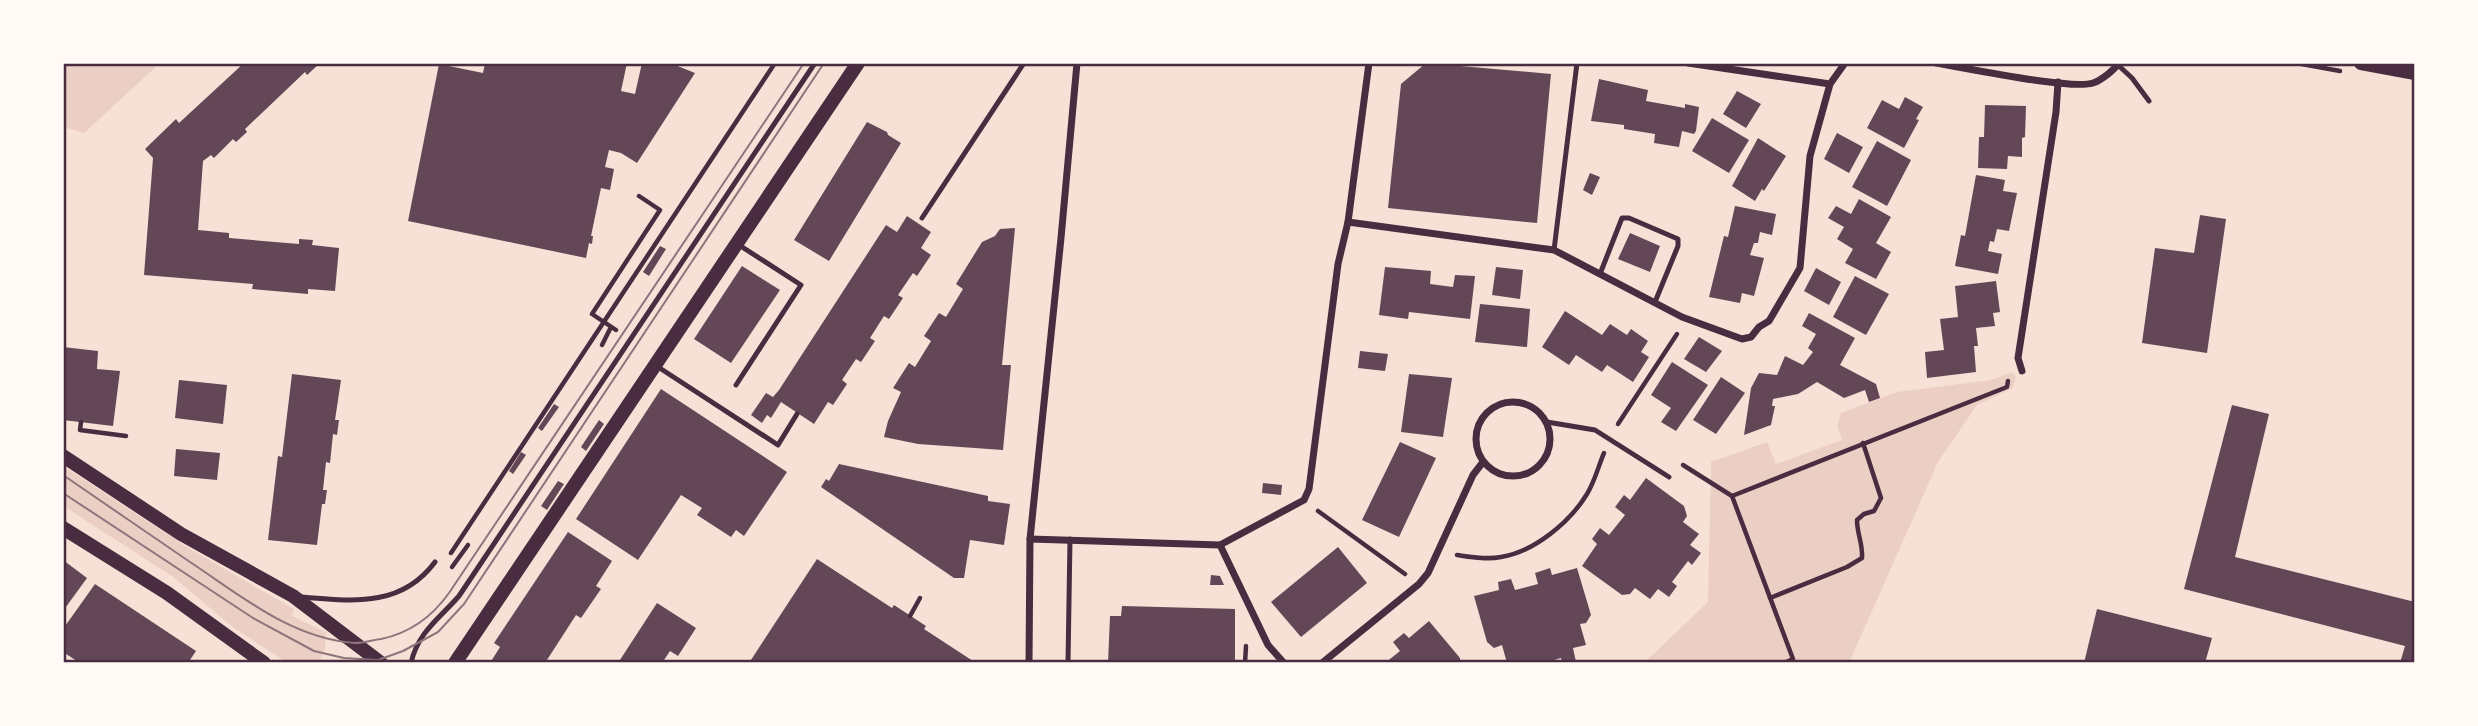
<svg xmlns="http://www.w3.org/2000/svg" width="2478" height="726" viewBox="0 0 2478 726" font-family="'Titillium Web',sans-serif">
<rect width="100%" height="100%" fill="#f7e1d7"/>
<g fill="#ebcfc5">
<path d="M63 63H160L84 133 63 127Z"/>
<path d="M2012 372 2016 376 2013 388 1977 405 1938 462 1849 663H1644L1708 602 1711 462 1767 442 1776 464 1842 440 1837 426 1841 413 1897 392 1991 380Z"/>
<path d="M63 466 190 549 294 609 292 616 326 632 325 649 319 663H288L234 628 172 576 63 506Z"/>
</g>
<g fill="#644757">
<path d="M244 63 318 65 307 75 305 72 245 129 247 132 236 142 233 139 214 158 211 155 203 161 198 230 229 233V238L299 244V239L313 240 312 245 339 248 335 291 308 289V294L252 289 253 284 144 275 153 158 145 149 176 119 179 123Z"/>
<path d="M485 63H627L621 91 635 94 642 63H670L695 73 637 163 621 153 609 150 605 167 614 169 610 190 601 188 591 236H593L592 244 589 243 586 258 408 221 439 64 483 73Z"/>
<path d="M1426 63 1551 74 1537 223 1388 208 1401 84Z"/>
<path d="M1599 79 1648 90 1646 101 1685 108V104L1699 107 1696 131 1694 134 1682 131 1679 147 1654 143 1655 134 1624 129V125L1591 121Z"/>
<path d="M1737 91 1761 104 1746 128 1723 114Z"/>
<path d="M1905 97 1923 107 1916 119 1919 120 1904 148 1867 128 1882 100 1899 109Z"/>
<path d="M1985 105 2026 106 2025 137 2022 138V157L2008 156 2007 169 1978 168 1979 137H1984Z"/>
<path d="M1712 118 1749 140 1729 173 1692 151Z"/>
<path d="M867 122 887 132 888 135 901 143 829 261 794 240Z"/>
<path d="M1837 133 1863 147 1849 173 1824 159Z"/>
<path d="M1758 138 1786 156 1764 191 1762 189 1755 201 1732 186Z"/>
<path d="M1877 141 1911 160 1887 206 1852 187Z"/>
<path d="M1590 173 1600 177 1592 195 1583 190Z"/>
<path d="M1976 175 2005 180 2003 191 2017 193 2009 231 1997 229 1994 242 1990 241 1988 251 2002 254 1998 274 1955 266 1961 235 1965 236Z"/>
<path d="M1859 199 1891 217 1876 243 1891 252 1876 279 1845 263 1853 249 1837 239 1844 227 1828 218 1836 206 1851 214Z"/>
<path d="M1735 206 1776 214 1772 235 1760 232 1758 243H1754L1750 255 1764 258 1754 296 1742 293 1740 303 1709 297 1724 236 1728 237Z"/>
<path d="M2200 215 2226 219 2207 353 2142 343 2155 248 2194 253Z"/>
<path d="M907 216 931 232 921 248 931 255 917 276 913 273 898 295 903 298 889 319 884 316 870 338 875 341 861 362 856 359 842 380 847 384 833 405 828 402 814 424 781 402 771 418 767 415 762 423 751 415 766 393 773 397 779 390 886 225 897 232Z"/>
<path d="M1015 228 1002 365H1011L1003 450 918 444 884 437 888 421 901 392 893 388 909 363 915 367 931 341 924 336 939 313 946 317 963 289 956 284 982 242 995 236 1000 229Z"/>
<path d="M1630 233 1660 246 1650 272 1618 259Z"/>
<path d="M660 246 666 249 649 276 643 272Z"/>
<path d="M742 266 780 290 731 363 694 339Z"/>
<path d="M1385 267 1431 271 1430 284 1453 287 1455 275 1475 276 1470 319 1409 312 1408 319 1379 315Z"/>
<path d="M1496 267 1523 270 1520 299 1492 295Z"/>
<path d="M1816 268 1841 282 1829 305 1804 291Z"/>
<path d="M1855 276 1889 294 1866 335 1833 317Z"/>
<path d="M1996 281 2000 312 1993 313 1995 326 1976 328 1978 346H1974L1976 372 1927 378 1925 352 1944 350 1940 319 1958 317 1955 286Z"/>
<path d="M1480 304 1530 309 1527 347 1475 342Z"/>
<path d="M1565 311 1602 335 1610 324 1627 335 1631 329 1648 341 1641 352 1649 357 1633 382 1607 365 1602 372 1576 355 1569 365 1542 347Z"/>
<path d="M1809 313 1855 338 1840 365 1876 384 1880 398 1869 402 1865 390 1844 398 1817 382 1798 394 1773 399 1772 406H1775L1771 425 1744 435 1751 388 1759 373 1777 375 1785 356 1803 365 1813 352 1808 348 1816 334 1802 326Z"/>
<path d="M1699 337 1722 351 1706 372 1684 359Z"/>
<path d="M63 347 98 351 97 369 120 371 113 426 63 420Z"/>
<path d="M1360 351 1388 354 1385 371 1358 368Z"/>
<path d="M1672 362 1708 385 1676 431 1661 422 1671 408 1651 395Z"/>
<path d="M292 374 341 380 335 420H339L337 435 333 434 330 463 326 462 323 490H327L325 504H322L317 545 268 540 278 456 282 457Z"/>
<path d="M1409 374 1452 378 1443 437 1401 432Z"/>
<path d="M1721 377 1745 393 1716 434 1693 420Z"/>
<path d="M179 380 227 385 223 424 175 418Z"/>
<path d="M661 389 787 472 744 536 736 530 731 537 697 515 702 508 681 495 638 560 576 519Z"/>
<path d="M554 404 559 407 542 431 538 428Z"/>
<path d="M2232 405 2269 414 2235 557 2415 602V663H2400L2405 646 2184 589Z"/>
<path d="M599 420 604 424 586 451 581 447Z"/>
<path d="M1400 442 1436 458 1399 537 1362 520Z"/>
<path d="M176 449 220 453 217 480 174 476Z"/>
<path d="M521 452 526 455 513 474 509 471Z"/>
<path d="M839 464 988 496V501L1010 504 1004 545 970 540 964 578H954L821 487 826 479 829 481Z"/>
<path d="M1646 478 1684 506 1687 516 1683 522 1699 534 1690 545 1701 553 1692 565 1688 561 1672 582 1677 586 1669 597 1658 589 1650 599 1635 588 1630 594 1622 595 1582 566 1597 544 1592 539 1600 528 1609 535 1625 515 1615 507 1624 495 1630 500Z"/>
<path d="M558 481 564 484 547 510 541 506Z"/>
<path d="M1263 483 1282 485 1281 495 1262 493Z"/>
<path d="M568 532 612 561 596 586 601 589 581 618 576 615 545 663H490L500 647 494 643Z"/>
<path d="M1338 547 1367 583 1301 637 1271 602Z"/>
<path d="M817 559 892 608 894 605 926 626 924 629 976 663H749Z"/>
<path d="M63 560 87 578 63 611Z"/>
<path d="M1550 568 1552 575 1577 568 1591 615 1586 623 1580 624 1586 645 1573 648 1576 662 1572 663H1562L1561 658 1544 663H1521L1520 661 1507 663 1502 645 1494 648 1487 642 1474 596 1499 590 1498 582 1511 579 1515 590 1538 584 1535 573Z"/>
<path d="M1211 575 1220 576 1224 585H1210Z"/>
<path d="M95 584 196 651 188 663H80L63 652V629Z"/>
<path d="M657 603 696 628 678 656 670 651 662 663H618Z"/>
<path d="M1122 606 1235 609V663H1108L1110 616H1121Z"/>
<path d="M2097 609 2212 638 2205 663H2084Z"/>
<path d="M1429 621 1460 658V663H1385L1400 651 1393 642 1404 633 1409 638Z"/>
</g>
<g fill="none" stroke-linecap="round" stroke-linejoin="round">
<g stroke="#4a2c40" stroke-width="4.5">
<path d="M2296 63 2340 71"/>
<path d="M616 330 592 314 660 210 639 196"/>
<path d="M602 345 611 327"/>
<path d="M81 422 80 430 126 436"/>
<path d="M1618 424 1677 334"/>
<path d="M1683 465 1732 496"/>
<path d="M1318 511 1405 574"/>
<path d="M451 553 775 63"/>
<path d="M1457 555C1471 557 1487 560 1501 557 1534 552 1570 522 1587 494 1595 481 1598 467 1604 453"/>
<path d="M452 567 468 545"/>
<path d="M1770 598 1847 567 1862 558C1863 544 1857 534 1857 520L1864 514 1874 511 1881 498 1863 443"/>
<path d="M910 616 920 598"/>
<path d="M1245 663 1246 646"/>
<path d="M1784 663 1793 659 1732 496 2007 387 2008 381"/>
</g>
<g stroke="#4a2c40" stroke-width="5">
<path d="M2118 65 2132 78 2149 101"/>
<path d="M922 218 1024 63"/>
<path d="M1554 250 1577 63"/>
<path d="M1600 274 1622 218H1629L1678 239V246L1655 302"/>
<path d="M655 365 778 445 797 414"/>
<path d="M736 385 801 285 739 245"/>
<path d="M1547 422 1595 430 1669 477"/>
<path d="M301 597C352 601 401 608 435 562"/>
<path d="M411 663C418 632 439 619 459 596L815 63"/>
<path d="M1068 663 1070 539"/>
</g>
<g stroke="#4a2c40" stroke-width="7">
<path d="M1688 63 1830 84 1845 63"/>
<path d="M1936 63C1966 68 2071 90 2093 83 2102 80 2114 70 2119 63"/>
<path d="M1348 222 1554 250 1682 317 1742 339 1751 337 1759 327 1769 321 1800 268 1810 156 1830 84"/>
<path d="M2022 371 2018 358 2056 112 2058 82"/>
<circle cx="1513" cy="439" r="37"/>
<path d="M1030 539 1220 545 1304 500 1309 489 1338 264 1348 222 1369 63"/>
<path d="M1220 545 1268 645 1284 663"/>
<path d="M1029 663 1030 539 1061 238 1077 63"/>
<path d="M1322 663 1419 584 1428 573 1473 475 1483 462"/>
</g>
<g stroke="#4a2c40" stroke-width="14">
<path d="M2361 63 2415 73"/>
<path d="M63 456 181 534 293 596 381 663"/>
<path d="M63 528 167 593 264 663"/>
<path d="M455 663 858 63"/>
</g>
<g stroke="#8f747c" stroke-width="2">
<path d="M63 475C105 504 148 533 190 562 240 595 292 639 355 643 363 643 373 640 381 639 410 633 432 617 449 593L804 63"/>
<path d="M63 493 253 618 314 651 344 658 378 660 403 651 438 632 464 604 824 63"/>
</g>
</g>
<rect width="2478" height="726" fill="none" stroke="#fffaf5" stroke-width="130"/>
<rect x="65" y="65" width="2348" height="596" fill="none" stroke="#4a2c40" stroke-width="2.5"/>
</svg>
